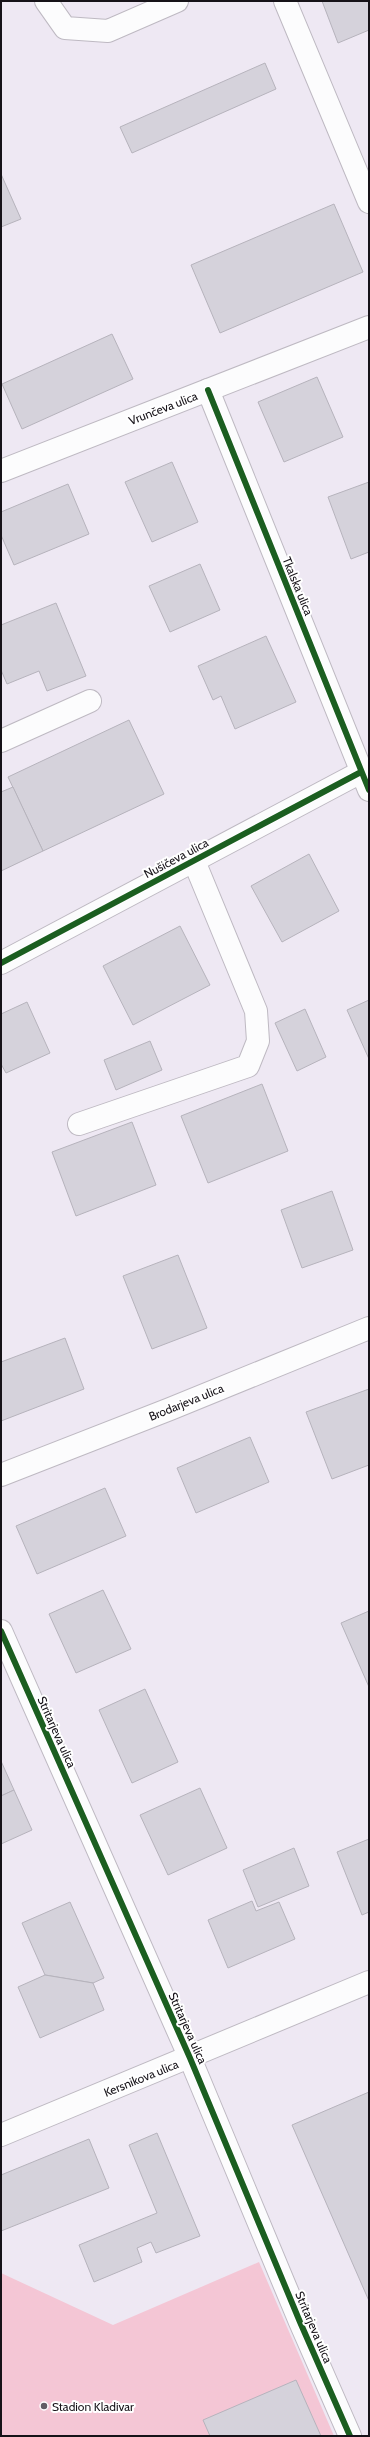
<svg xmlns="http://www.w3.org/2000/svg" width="370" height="2437" viewBox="0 0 370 2437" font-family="Cabin,sans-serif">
<rect width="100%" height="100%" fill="#eee8f3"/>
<path fill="#f4c6d5" d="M259 2262 334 2436H1V2273L113 2325Z"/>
<g fill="#d5d2db" stroke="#b6b3bc">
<path d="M322 1H369V30L338 43Z"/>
<path d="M265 63 276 89 132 153 120 127Z"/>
<path d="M1 174 21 219 1 227Z"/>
<path d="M334 204 363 272 220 333 191 265Z"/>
<path d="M112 334 133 379 22 429 2 384Z"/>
<path d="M317 377 343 437 284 462 258 402Z"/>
<path d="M172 462 198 522 152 542 125 482Z"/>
<path d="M369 482V552L351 559 328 497Z"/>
<path d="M68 484 89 534 14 565 1 535V512Z"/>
<path d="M200 564 220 610 170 632 149 586Z"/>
<path d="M56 603 86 676 47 691 39 671 7 684 1 670V625Z"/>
<path d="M266 636 296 702 235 729 221 696 213 700 198 666Z"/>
<path d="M129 720 164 794 43 851 8 777Z"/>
<path d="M13 787 43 851 1 871V792Z"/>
<path d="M309 854 339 911 282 942 251 886Z"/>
<path d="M180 926 210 985 133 1025 103 966Z"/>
<path d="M369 1000V1059L347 1010Z"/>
<path d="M27 1002 50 1053 6 1073 1 1064V1014Z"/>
<path d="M305 1009 326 1057 297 1071 275 1023Z"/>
<path d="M150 1041 162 1070 116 1090 104 1060Z"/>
<path d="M262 1084 288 1151 208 1183 181 1116Z"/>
<path d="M132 1122 156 1185 76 1216 52 1152Z"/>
<path d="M332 1191 353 1250 302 1268 281 1210Z"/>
<path d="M178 1255 207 1328 152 1349 123 1276Z"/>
<path d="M65 1338 84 1389 1 1421V1362Z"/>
<path d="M369 1389V1465L332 1479 306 1412Z"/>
<path d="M250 1437 269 1482 196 1513 177 1468Z"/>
<path d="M105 1488 126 1536 37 1574 16 1526Z"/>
<path d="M103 1590 131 1649 76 1673 49 1614Z"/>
<path d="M369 1611V1687L341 1623Z"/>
<path d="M145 1689 178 1762 132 1783 99 1710Z"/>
<path d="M1 1761 14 1790 1 1796Z"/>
<path d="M200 1788 227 1848 168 1875 140 1815Z"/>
<path d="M14 1790 32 1830 1 1844V1796Z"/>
<path d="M369 1839V1912L362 1915 337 1852Z"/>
<path d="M294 1848 309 1886 258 1907 243 1870Z"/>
<path d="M252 1901 256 1911 279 1902 295 1939 228 1968 208 1920Z"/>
<path d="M70 1902 104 1978 93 1983 45 1975 22 1923Z"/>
<path d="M45 1975 93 1983 104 2010 40 2038 18 1987Z"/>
<path d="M369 2092V2301L292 2125Z"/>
<path d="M157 2133 200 2236 156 2253 151 2242 137 2248 142 2262 94 2282 79 2245 157 2213 129 2145Z"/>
<path d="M89 2139 109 2188 1 2231V2175Z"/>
<path d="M296 2380 321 2436H210L203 2420Z"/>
</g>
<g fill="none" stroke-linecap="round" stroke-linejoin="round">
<g stroke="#beb9c2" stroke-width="24">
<g id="minor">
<path d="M46 1 65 28 108 31 177 1"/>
<path d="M285 1 369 202"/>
<path d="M208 390 369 790"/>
<path d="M1 471 369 327"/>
<path d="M1 741 90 701"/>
<path d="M1 963 361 772"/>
<path d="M79 1124 248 1066 258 1041 256 1011 194 861"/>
<path d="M1 1475 170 1409 369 1328"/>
<path d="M1 1631 190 2058 300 2322 350 2436"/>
<path d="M1 2135 369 1982"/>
</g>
</g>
<use href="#minor" stroke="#fcfcfd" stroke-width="22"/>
<g stroke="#fff" stroke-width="8">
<g id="cycleway">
<path d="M208 390 369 790"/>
<path d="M1 963 361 772"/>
<path d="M1 1631 190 2058 300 2322 350 2436"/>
</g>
</g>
<use href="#cycleway" stroke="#1b5e20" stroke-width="6"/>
</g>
<circle fill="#625d65" stroke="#fff" stroke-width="1.5" cx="44" cy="2406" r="4"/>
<g text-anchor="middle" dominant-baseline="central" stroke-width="4" stroke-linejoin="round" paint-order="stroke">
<g font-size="12" fill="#161218" stroke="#fff">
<text transform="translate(163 408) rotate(-21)">Vrunčeva ulica</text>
<text transform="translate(298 586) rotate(68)">Tkalska ulica</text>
<text transform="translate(176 858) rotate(-28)">Nušičeva ulica</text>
<text transform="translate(186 1402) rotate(-22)">Brodarjeva ulica</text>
<text transform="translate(57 1732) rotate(66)">Stritarjeva ulica</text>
<text transform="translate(188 2028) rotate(66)">Stritarjeva ulica</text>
<text transform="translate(141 2078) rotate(-22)">Kersnikova ulica</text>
<text transform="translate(314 2327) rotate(67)">Stritarjeva ulica</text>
</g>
<g font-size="12" fill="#161218" stroke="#fff" text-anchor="start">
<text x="52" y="2406">Stadion Kladivar</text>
</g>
</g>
<rect width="370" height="2437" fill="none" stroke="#161218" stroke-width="4"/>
</svg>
